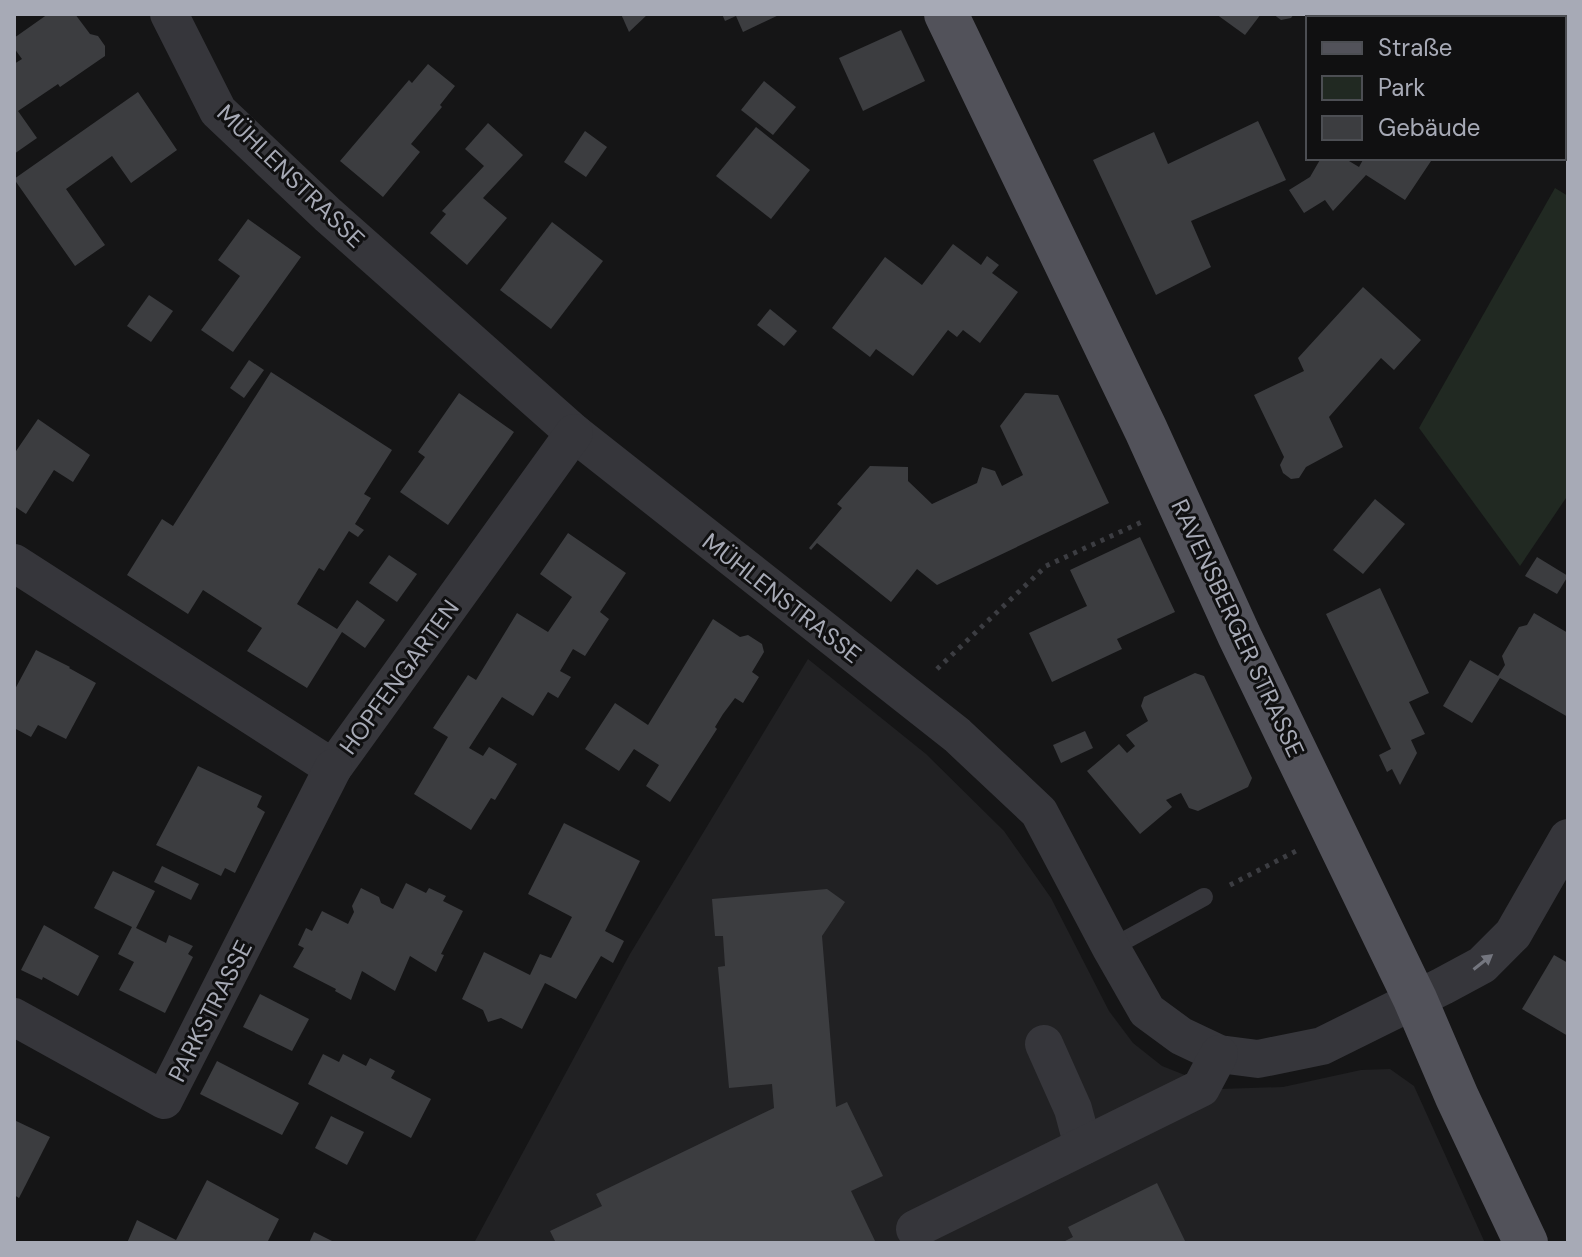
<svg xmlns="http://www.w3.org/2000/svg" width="1582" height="1257" viewBox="0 0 1582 1257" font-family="'DM Sans',sans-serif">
<rect width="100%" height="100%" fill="#151516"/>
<path fill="#212123" d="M808 659 926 754 1004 831 1051 898 1109 1011 1133 1043 1162 1066 1220 1089 1283 1087 1361 1070 1390 1069 1414 1086 1485 1243H474L630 954Z"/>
<path fill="#212922" d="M1555 188 1568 196V495L1520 566 1419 428Z"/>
<g fill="#3c3d40">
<path d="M48 14H75L90 34 98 36 105 46V56L60 87 58 84 18 111 37 138 14 154V64L22 59 14 48V38Z"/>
<path d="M621 14H648L629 32Z"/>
<path d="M722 14H781L743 32 736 16 725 21Z"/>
<path d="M1216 14H1261L1245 35Z"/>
<path d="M1273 14H1294L1291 18 1281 20Z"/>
<path d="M1528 14H1568V98L1564 96V18H1526Z"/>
<path d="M901 30 925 81 863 111 839 58Z"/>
<path d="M428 64 455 86 440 105 442 107 411 144 420 152 383 197 340 161 409 80 412 83Z"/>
<path d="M764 81 796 107 773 135 741 110Z"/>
<path d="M138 92 177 150 131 183 112 156 66 189 105 245 75 266 14 179Z"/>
<path d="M1258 121 1286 180 1191 221 1211 267 1156 295 1093 160 1154 132 1168 164Z"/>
<path d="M488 123 523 155 483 198 507 218 467 265 430 233 446 214 442 211 484 166 465 149Z"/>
<path d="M756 127 810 170 771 219 716 176Z"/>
<path d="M585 131 607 147 586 177 564 162Z"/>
<path d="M1321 158H1344L1359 167 1364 158H1433L1405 200 1366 175 1333 211 1325 200 1304 213 1289 190 1310 177Z"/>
<path d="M248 219 301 257 233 352 201 330 240 276 218 260Z"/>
<path d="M552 222 603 261 551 329 500 290Z"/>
<path d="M953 244 981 265 987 256 999 265 992 273 1018 292 980 343 963 330 957 337 948 330 913 376 876 349 870 357 832 328 885 257 922 285Z"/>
<path d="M1363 287 1421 340 1394 370 1381 358 1329 417 1343 447 1306 467 1299 478 1291 479 1283 473 1280 465 1284 457 1254 395 1304 371 1298 358Z"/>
<path d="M149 295 173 311 151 342 127 326Z"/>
<path d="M770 309 797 331 784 346 757 325Z"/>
<path d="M249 360 264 370 244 398 230 388Z"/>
<path d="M271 372 392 450 364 494 371 498 355 524 364 530 358 537 349 531 324 571 319 568 297 604 337 629 357 600 385 620 365 648 342 632 307 688 247 651 262 628 248 619 203 590 188 614 127 575 162 519 173 526Z"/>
<path d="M459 393 514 432 448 525 400 492 425 457 418 452Z"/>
<path d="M1025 393 1058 395 1109 503 937 585 917 569 891 602 817 543 811 550 809 548 842 508 837 504 870 466 908 467V481L932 504 977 483 982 467 995 471 1002 486 1023 475 1000 426Z"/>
<path d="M38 419 90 455 73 482 54 470 26 514 14 506V454Z"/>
<path d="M1375 499 1405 524 1363 574 1333 550Z"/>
<path d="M568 533 626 573 600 612 609 619 585 656 573 649 560 671 571 677 558 698 548 692 533 716 502 697 469 748 483 756 489 747 517 764 495 800 491 798 471 830 414 794 448 737 433 728 468 675 476 680 517 613 548 632 572 597 540 574Z"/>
<path d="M1140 537 1175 612 1117 639 1122 649 1052 682 1029 633 1087 606 1070 570Z"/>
<path d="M389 555 417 574 397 602 369 583Z"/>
<path d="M1537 557 1568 576 1557 594 1525 576Z"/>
<path d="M1380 588 1429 693 1409 702 1425 734 1411 740 1417 753 1400 785 1392 769 1387 772 1379 755 1391 749 1326 614Z"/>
<path d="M1534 613 1568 633V717L1500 678 1472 723 1443 706 1470 660 1498 676 1505 665 1502 656 1519 627 1527 625Z"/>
<path d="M713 619 740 637 748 635 762 644 764 652 752 672 759 677 743 703 735 698 723 714 715 727 717 729 670 802 646 786 659 765 634 749 619 771 585 749 615 703 648 725Z"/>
<path d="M36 650 70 667 69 668 96 683 66 739 38 725 31 737 14 728V691Z"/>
<path d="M1195 673 1204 676 1252 778 1248 787 1198 811 1189 808 1181 793 1166 800 1172 807 1140 834 1087 771 1119 744 1127 753 1135 746 1126 735 1148 721 1141 706 1144 697Z"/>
<path d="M1085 731 1093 748 1061 763 1053 745Z"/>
<path d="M198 766 262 796 257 807 265 812 235 873 225 868 221 876 156 845Z"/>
<path d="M564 823 640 861 605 931 624 941 613 963 601 956 576 999 545 983 522 1029 501 1018 488 1022 483 1010 462 999 484 952 530 975 540 954 551 958 572 917 528 894Z"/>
<path d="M162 866 199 884 191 900 154 882Z"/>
<path d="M113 871 155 891 136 928 166 943 169 935 193 946 188 954 193 957 165 1013 119 990 134 962 118 954 132 927 94 908Z"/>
<path d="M406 883 426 893 429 888 446 896 443 901 463 911 441 954 444 955 436 972 410 956 395 991 362 971 351 1000 335 991 336 989 293 967 304 948 298 945 306 928 312 931 322 911 348 924 354 912 352 906 361 888 379 897 381 903 393 909Z"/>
<path d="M827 889 845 902 822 936 836 1107 847 1102 883 1176 851 1191 876 1243H556L550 1231 602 1206 596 1194 774 1108 772 1084 729 1088 718 967 725 966 723 936H715L712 899Z"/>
<path d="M44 925 99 956 78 996 43 977 42 980 21 970Z"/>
<path d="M1554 955 1568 963V1036L1522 1009Z"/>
<path d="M260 994 309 1019 292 1051 243 1027Z"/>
<path d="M323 1054 339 1062 343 1054 366 1066 370 1058 395 1071 391 1078 431 1099 411 1138 308 1084Z"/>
<path d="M217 1061 299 1103 282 1135 200 1094Z"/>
<path d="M331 1116 364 1132 347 1165 315 1148Z"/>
<path d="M14 1120 50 1137 19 1198 14 1195Z"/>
<path d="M207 1180 279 1219 267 1243H127L137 1220 176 1240Z"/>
<path d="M1157 1183 1186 1243H1061L1073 1237 1068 1227Z"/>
<path d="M314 1232 336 1243H309Z"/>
</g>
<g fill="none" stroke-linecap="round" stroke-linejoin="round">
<g stroke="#3c3d42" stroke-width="5" stroke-dasharray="4 6" stroke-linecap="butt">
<path d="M937 669 1046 566 1144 521"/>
<path d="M1230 885 1296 851"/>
</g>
<path stroke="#36363b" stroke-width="18" d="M1111 948 1204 897"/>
<g stroke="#36363b" stroke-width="38">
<path d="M169 14 218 111 328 215 574 433 957 735 1039 812 1111 948 1147 1011 1181 1036 1219 1054 1258 1059 1322 1046 1443 986 1482 965 1513 934 1568 838"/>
<path d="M14 563 333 768 574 433"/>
<path d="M14 1017 164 1100 333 768"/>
<path d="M1044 1044 1073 1109 1083 1146"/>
<path d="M915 1229 1201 1088 1219 1054"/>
</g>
<path stroke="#52525a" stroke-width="44" d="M946 14 1146 430 1239 635 1415 999 1457 1097 1526 1243"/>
</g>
<defs><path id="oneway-solid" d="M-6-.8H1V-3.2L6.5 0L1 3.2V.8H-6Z" transform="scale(2)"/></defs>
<use fill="#74767f" href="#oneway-solid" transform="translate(1483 962) rotate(-38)"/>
<g text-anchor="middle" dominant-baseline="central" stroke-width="6" stroke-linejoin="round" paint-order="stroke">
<g font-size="24" fill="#a7aab6" stroke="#101011">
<text transform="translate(291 176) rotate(44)">MÜHLENSTRASSE</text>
<text transform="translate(782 598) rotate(38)">MÜHLENSTRASSE</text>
<text transform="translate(1238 628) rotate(65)">RAVENSBERGER STRASSE</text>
<text transform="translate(399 677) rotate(-54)">HOPFENGARTEN</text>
<text transform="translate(210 1011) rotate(-63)">PARKSTRASSE</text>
</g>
</g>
<rect width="1582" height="1257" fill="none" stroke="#a7aab6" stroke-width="32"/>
<rect x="1306" y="16" width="260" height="144" fill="#101011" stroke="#4c4e53" stroke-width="2"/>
<rect x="1322" y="42" width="40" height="12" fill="#52525a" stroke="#4c4e53" stroke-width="2"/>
<text x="1378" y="56" font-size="24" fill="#a7aab6">Straße</text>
<rect x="1322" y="76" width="40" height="24" fill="#212922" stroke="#4c4e53" stroke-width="2"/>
<text x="1378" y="96" font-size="24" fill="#a7aab6">Park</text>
<rect x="1322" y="116" width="40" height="24" fill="#3c3d40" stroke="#4c4e53" stroke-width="2"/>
<text x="1378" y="136" font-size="24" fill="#a7aab6">Gebäude</text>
</svg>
